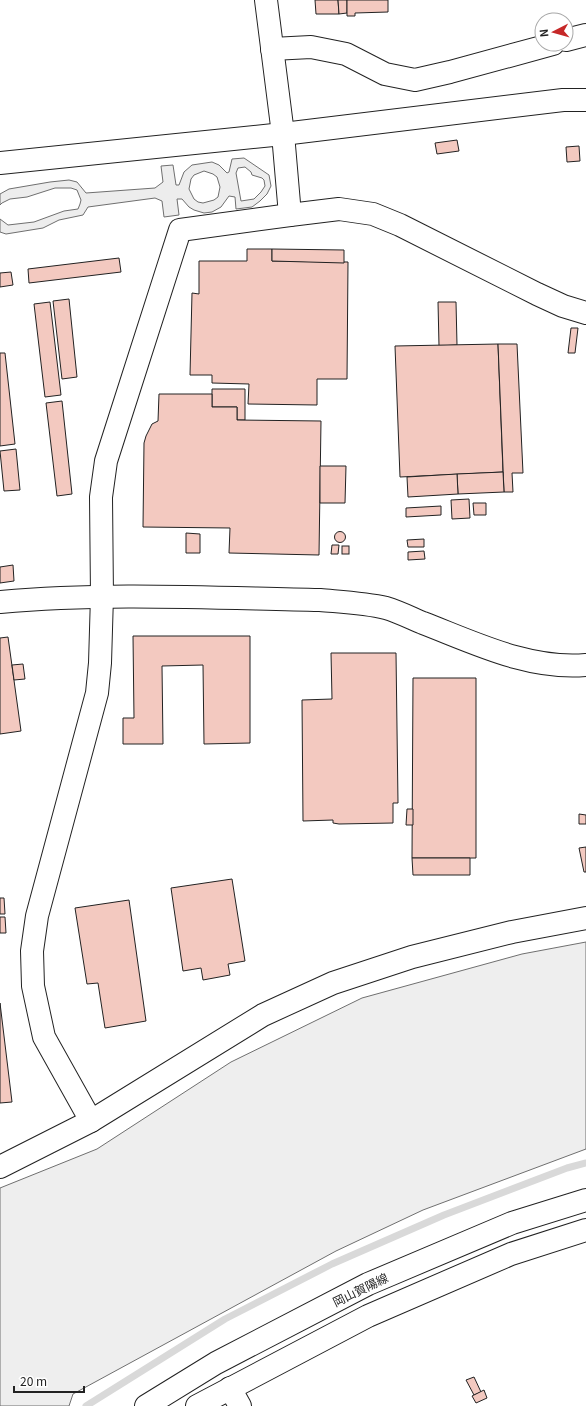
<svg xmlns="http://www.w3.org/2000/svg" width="586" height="1406" viewBox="0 0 586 1406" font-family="Georgia,'Noto Sans JP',serif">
<rect width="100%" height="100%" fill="#fff"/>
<path fill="#eee" stroke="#6f6f6f" d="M586 942V1149L423 1210 336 1251 73 1394 69 1406H0V1188L97 1149 231 1062 362 998 522 954Z"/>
<path fill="#ededed" stroke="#6f6f6f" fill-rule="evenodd" d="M244 158 269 175 271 186 267 194 260 201 252 207 236 209 235 197 229 196 221 207 212 212 204 213 194 210 189 207 182 199H177L179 215 164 217 162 201 155 198 88 207 83 215 59 220 43 228 6 234 0 232V219L8 225 34 222 64 211 78 209 80 204 81 200 77 190 71 188H55L27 197 10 199 2 203 0 205V194L9 189 50 182 69 180 77 182 86 193 155 188 163 182 161 166 173 165 176 185H179L184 172 192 165 212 162 219 165 227 173 229 172 232 159ZM245 167 251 172 252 175 262 178 264 180 265 186 261 192 254 199 241 201 236 173 238 168ZM204 171 213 174 217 177 220 187 218 197 214 200 203 203 198 202 194 199 189 189 191 179 194 175Z"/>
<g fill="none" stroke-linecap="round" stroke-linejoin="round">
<path stroke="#d9d9d9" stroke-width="7" d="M86 1406 225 1319 332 1264 444 1215 567 1168 586 1163"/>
</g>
<g fill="#f3c9c0" stroke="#222">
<path d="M315 0H338L339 14H316Z"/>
<path d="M338 0H347V13L339 14Z"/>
<path d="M347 0H388V12L355 13V16H347Z"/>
<path d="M457 140 459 151 437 154 435 143Z"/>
<path d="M579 146 580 161 567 162 566 147Z"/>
<path d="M247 249H272V261L348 262 347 379H317V405L248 404 249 384 212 383V375H190L192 293 199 294V261H247Z"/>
<path d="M272 249 344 250V263L272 261Z"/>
<path d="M119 258 121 272 29 283 28 269Z"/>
<path d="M11 272 13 285 0 287V273Z"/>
<path d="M69 299 77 377 62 379 53 301Z"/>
<path d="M50 302 61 395 45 397 34 304Z"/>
<path d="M438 302H456L457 345 439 346Z"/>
<path d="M571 328H578L575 353H568Z"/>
<path d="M498 344 503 472 400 477 395 346Z"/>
<path d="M498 344H517L523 473H512L513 492H504Z"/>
<path d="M0 353H5L15 444 0 446Z"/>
<path d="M212 389H245V420H237V407H212Z"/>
<path d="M159 394H212V407H237V420L321 421 319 555 229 553 230 528 143 527 144 443 146 436 152 424 158 421Z"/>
<path d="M62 401 72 494 57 496 46 403Z"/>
<path d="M16 449 20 490 4 491 0 451Z"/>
<path d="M320 466H346L345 503H320Z"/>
<path d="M503 472 504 492 458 494 457 474Z"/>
<path d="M457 474 458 494 408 497 407 477Z"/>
<path d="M469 499 470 518 452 519 451 500Z"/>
<path d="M473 503H486V515H474Z"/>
<path d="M441 506V515L406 517V508Z"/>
<circle cx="340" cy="537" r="5.5"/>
<path d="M186 533 200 534V553H186Z"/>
<path d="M424 539V547H408L407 540Z"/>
<path d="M332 545H339L338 554H331Z"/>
<rect x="342" y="546" width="7" height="8"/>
<path d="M424 551 425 559 408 560V552Z"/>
<path d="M13 565 14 581 0 583V567Z"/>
<path d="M133 636H250V743L204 744 203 665 162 666 163 744H123V718H134Z"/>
<path d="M8 637 21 731 0 734V638Z"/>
<path d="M331 653H396L398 803H393V823L339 824 333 823V820L303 821 302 700 332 699Z"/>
<path d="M23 664 25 679 14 680 12 665Z"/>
<path d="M413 678H476V858H412Z"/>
<path d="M407 809H413V825H406Z"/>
<path d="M579 814 586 815V824H579Z"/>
<path d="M586 847V872H584L579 848Z"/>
<path d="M412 858H470V875H413Z"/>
<path d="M232 879 245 961 228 964 230 975 203 980 201 968 183 971 171 888Z"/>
<path d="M0 898H4L5 914H0Z"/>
<path d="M129 900 146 1021 105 1028 98 983 87 984 75 908Z"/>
<path d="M0 917H5L6 933H0Z"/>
<path d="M0 1003 12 1102 0 1103Z"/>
<path d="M474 1377 481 1392 474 1395 466 1380Z"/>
<path d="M484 1390 487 1398 476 1403 472 1396Z"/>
</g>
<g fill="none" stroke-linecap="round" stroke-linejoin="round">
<g stroke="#222" stroke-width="24">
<g id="minor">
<path d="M266 0 283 134 290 215"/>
<path d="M566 40 586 35"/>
<path d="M272 49 311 47 346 54 385 74 415 80 450 72 553 44"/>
<path d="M0 163 283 134 563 100H586"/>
<path d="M0 602C106 592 214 598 320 600 342 602 365 603 386 608 399 612 411 618 423 623 475 643 529 670 586 665"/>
<path d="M91 1121 44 1037 33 986 32 951 37 916 97 693 100 663 102 596 101 497 106 461 180 230 290 215 339 209 373 214 400 225 537 294 563 306 586 313"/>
<path d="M0 1167 91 1121 263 1015 333 983 412 957 512 932 586 918"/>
<path d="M230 1388 240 1406"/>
</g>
</g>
<g stroke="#222" stroke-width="24">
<g id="major">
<path d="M146 1406 216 1363 368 1284 512 1223 586 1200"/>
<path d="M197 1406 368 1316 511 1254 586 1230"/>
</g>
</g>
<use href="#minor" stroke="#fff" stroke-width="22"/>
<use href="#major" stroke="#fff" stroke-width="22"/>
</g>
<g text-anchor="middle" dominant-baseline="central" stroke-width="3" stroke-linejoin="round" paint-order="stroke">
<g font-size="12" fill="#222" stroke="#fff">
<text transform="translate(360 1289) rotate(-26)">岡山賀陽線</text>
</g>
</g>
<g transform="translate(554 32) rotate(264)"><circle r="19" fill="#ffffff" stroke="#a7a7a7"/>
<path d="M0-3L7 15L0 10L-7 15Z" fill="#c62828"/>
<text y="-6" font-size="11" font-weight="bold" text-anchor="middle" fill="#222222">N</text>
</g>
<path d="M14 1386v6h70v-6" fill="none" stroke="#222222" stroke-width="2"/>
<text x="20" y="1386" font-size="12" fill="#222222" stroke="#ffffff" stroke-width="3" paint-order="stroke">20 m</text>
</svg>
